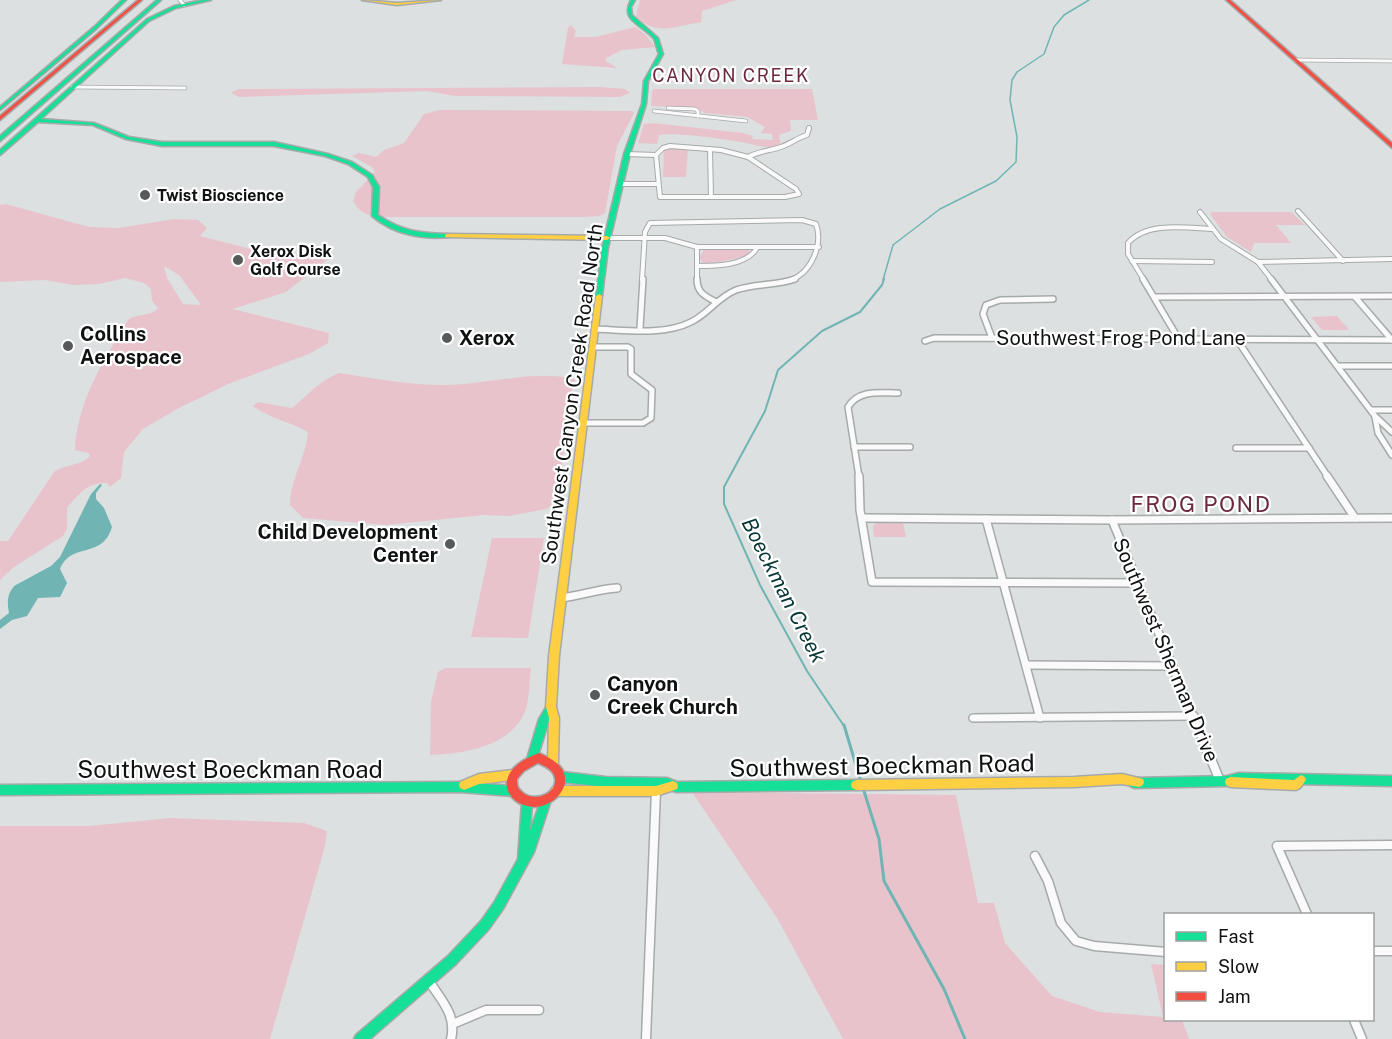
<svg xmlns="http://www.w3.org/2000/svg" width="1392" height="1039" viewBox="0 0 1392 1039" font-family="'Public Sans',sans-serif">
<rect width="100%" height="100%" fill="#dce0e0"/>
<g fill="#e8c3cc" fill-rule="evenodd">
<path d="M640 0H736L702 11 701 22C676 26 656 37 636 16Z"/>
<path d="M571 25 576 31 574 37H596L635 27 646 35 655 47 622 50 606 58V61L617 68 562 64 568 28Z"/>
<path d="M600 87 625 89 630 93 620 97 455 96 427 91 239 97 233 94 232 92 239 89Z"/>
<path d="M654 89H812L818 120H790L791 131 779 135 781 147C763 149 751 143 734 141 717 138 674 132 659 135L657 144 638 143 644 124 653 123 743 133 753 136 752 139 773 140 772 134 761 133 765 127 747 117 705 113 695 108 651 106 652 91Z"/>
<path d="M440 110 632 111 634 113 617 146 605 213 599 216 582 217H383C369 216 360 214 353 201L356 192 375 172 372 167 352 156 359 153 376 157 384 150 404 143 424 114Z"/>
<path d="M664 149H688L686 177H663Z"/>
<path d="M6 204 89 227 118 228 175 219 198 220 207 228 200 236 290 259 308 253 328 259 286 292 233 309 329 333 328 343 309 354 228 384 177 409 143 429 124 452 121 478 110 487 107 483C87 482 79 494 67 508V529L63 536 14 567 0 580V541H8L54 472C65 464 81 466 90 456L89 453 75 450C77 402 104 359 128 320 137 313 151 317 158 308L152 301 151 289 144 283 125 278 99 284 73 285 45 280 0 282V205ZM164 266 179 275 201 305 183 304 167 278Z"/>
<path d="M1212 212H1291L1305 225H1276L1291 243H1254L1251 252 1227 237 1210 214Z"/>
<path d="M748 249 752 255 705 265 699 258 704 250Z"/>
<path d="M1337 316 1349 330H1322L1311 317Z"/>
<path d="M339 373C373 378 407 385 441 385 485 386 531 369 575 379L566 413 565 446 556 503 546 509 509 516 484 515 386 525 303 518 290 505C290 480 306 457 308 432 291 422 268 418 253 406L258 402 292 408C309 394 319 381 339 373Z"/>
<path d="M877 523H903L906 537H874L873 526Z"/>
<path d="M492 538H544L528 638 471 637Z"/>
<path d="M445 668H531C529 681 530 701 524 714 507 748 463 753 430 755L431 702 438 672Z"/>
<path d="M692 792 956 795 978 903H994L1005 943 1052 996 1100 1012 1163 1017 1151 964 1164 965 1166 1020H1182L1189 1039H843L777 918Z"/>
<path d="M171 818 304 823 327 831 325 846 270 1039H0V826H89Z"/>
</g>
<path fill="#70b5b4" d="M100 484 102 485 96 493V499L104 508 112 527C102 560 72 541 60 569L67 583 60 597 38 598 27 616 12 620 0 629V620L9 613C7 602 7 595 14 586L51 566 60 557 91 494Z"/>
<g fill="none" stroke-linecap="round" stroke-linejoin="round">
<path stroke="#70b5b4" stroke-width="1.5" d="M883 280 893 245 940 209 996 181 1016 162 1017 137 1010 100 1012 80 1017 72 1044 54 1054 27 1064 15 1089 0"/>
<path stroke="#70b5b4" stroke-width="2" d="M844 726 807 671 760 585 724 504V487L765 411 778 370 822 331 860 312 882 285 884 279"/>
<g stroke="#70b5b4" stroke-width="3">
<path d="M844 725 861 782"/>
<path d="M863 788 879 839 884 881 944 989 965 1039"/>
</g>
<g stroke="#a7aaaa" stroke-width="4.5">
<g id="street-far4">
<path d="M180 0 184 5"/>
<path d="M1295 60 1392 61"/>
<path d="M72 87 185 88"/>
<path d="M668 108 695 109 698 111V116"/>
<path d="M654 111 746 121"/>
</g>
</g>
<g stroke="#a7aaaa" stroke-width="6">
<g id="street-far3">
<path d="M670 146 721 150 748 157 796 189 799 194 785 197H660L656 155 663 148Z"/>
<path d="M710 149 711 197"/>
<path d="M627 154 656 155"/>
<path d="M748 157C759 151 769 151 781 147 790 144 797 138 807 135L809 128"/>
<path d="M622 184H658"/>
<path d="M1298 211 1343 261"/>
<path d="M1200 212 1221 239 1258 262 1272 280"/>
<path d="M607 238H665L697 247"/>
<path d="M697 247H819"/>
<path d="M697 247V280"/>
<path d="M1132 261 1212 262"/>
<path d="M1258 262 1392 259"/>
<path d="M697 266C716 266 746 266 757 248"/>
<path d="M642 280 645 232 650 223 802 220 816 224C823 244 812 272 791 280"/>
<path d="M1144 280 1128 254V243C1147 221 1187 228 1213 229"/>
</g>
</g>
<g stroke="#a7aaaa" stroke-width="8">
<g id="street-far2">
<path d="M697 279C697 293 705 296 716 302"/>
<path d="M1143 279 1178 338"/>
<path d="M1271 279 1375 416 1392 432"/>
<path d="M1154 297 1392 296"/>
<path d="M1355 297 1392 340"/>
<path d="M640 328 643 279"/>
<path d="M595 329C625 330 663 336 691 322 708 314 718 297 736 290 755 283 776 286 795 279"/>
<path d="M992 338 983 314 986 305 1000 300 1053 299"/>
<path d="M1236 338 1328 477"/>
<path d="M925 341 934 338 1392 340"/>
<path d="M1338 366H1392"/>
<path d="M1371 410H1392"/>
<path d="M1375 417 1378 433 1392 455"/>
<path d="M583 423H643L651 418 652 390 631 374V349L628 347H593"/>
<path d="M854 447H910"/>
<path d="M1236 448H1309"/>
<path d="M859 477 848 407C859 389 880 393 898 393"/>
</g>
</g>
<g stroke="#a7aaaa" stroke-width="10">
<g id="street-far1">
<path d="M859 476 860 510 872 582 1138 583"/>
<path d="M1327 476 1355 518"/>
<path d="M862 518 1112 520 1392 518"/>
<path d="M986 519 1040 718"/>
<path d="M1112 520 1197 726"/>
<path d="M561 598C580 596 598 589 617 588"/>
<path d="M1026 665 1173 666"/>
<path d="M973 718 1194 716"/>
</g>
</g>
<g stroke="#a7aaaa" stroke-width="11">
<g id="street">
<path d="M1197 725 1220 781"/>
<path d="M1035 856 1048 881 1061 923 1076 941 1094 946 1166 952"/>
<path d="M1307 914 1277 846 1392 845"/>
<path d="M1372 951H1392"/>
<path d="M429 981C441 1000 457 1015 451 1039"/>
<path d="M1354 1020 1362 1039"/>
<path d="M455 1023 486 1010H539"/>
<path d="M646 1039 656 791"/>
</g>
</g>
<g stroke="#a7aaaa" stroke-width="3">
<g id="fast">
<path d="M122 0H126L96 29 0 110V107L94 27Z"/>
<path d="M157 0H161L0 141V136Z"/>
<path d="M203 0H211L176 8 149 21 41 119 94 123 129 137 162 142H274L328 154 352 162 372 175 379 187 378 215C401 231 419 233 447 234L449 235V237C422 240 393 234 372 216L373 187 368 177 348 164 325 156 274 146H162L126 139 93 125 38 122 0 155V150L147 19 174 6Z"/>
<path d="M631 0H635L631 7 632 15 658 38 663 54 648 81 646 104 630 154 608 248 602 296 599 298 596 296 602 248 624 154 642 104 644 81 659 54C657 50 656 43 654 39 644 25 619 21 631 0Z"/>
<path d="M551 703 554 704 556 707 549 720 537 759 536 762 532 764 528 762 527 759 539 719 548 704Z"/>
<path d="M562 772 606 777 667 778 677 782 856 780 860 782 861 785 860 788 856 790 676 792 666 788 606 787 562 782 558 780 557 777 558 774Z"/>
<path d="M1239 773 1392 776V786L1239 783 1227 786 1134 788 1130 786 1129 783 1130 780 1134 778 1227 776Z"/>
<path d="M460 782 513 786 517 788 518 791 517 794 513 796 460 792 0 795V785Z"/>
<path d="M546 795 550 797 551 800 534 852 503 909 489 929 456 964 370 1039H354L356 1035 448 956 481 921 495 901 518 859 522 802 523 799 527 797 531 799 532 802 530 831 541 800 542 797Z"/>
</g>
</g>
<g stroke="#a7aaaa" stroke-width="3">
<g id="slow">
<path d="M362 0 397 3 441 0 397 5Z"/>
<path d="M447 234 607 236 610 238 607 240 445 237V235Z"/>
<path d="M599 294 602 296 559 656 556 707 559 718 558 762 557 765 553 767 549 765 548 762 549 718 546 707 549 656 596 296Z"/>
<path d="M513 770 517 772 518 775 517 778 513 780 479 784 464 790 460 788 459 785 460 782 479 774Z"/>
<path d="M1122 774 1143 779 1144 782 1143 785 1139 787 1122 784 1074 787 856 790 852 788 851 785 852 782 856 780 1074 777Z"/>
<path d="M1301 775 1305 777 1306 780 1300 788 1296 790 1230 787 1226 785 1225 782 1226 779 1230 777 1294 780Z"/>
<path d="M673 781 677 783 678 786 677 789 656 796H556L552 794 551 791 552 788 556 786H656Z"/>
</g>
</g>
<g stroke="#a7aaaa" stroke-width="3">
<g id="jam">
<path d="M138 0H142L0 120V116Z"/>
<path d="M1226 0H1230L1392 143V148Z"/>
<path d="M539 753C550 758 563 764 565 777 566 785 562 793 556 798 525 827 472 778 539 753ZM538 763C544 766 551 768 554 775 561 792 535 804 522 792 517 788 517 785 517 779L524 771Z"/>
</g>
</g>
<use href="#street-far4" stroke="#fafafa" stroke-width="3"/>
<use href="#street-far3" stroke="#fafafa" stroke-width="4"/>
<use href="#street-far2" stroke="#fafafa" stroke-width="5"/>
<use href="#street-far1" stroke="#fafafa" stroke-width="7"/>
<use href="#street" stroke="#fafafa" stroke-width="8"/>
<use href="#fast" fill="#16e098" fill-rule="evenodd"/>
<use href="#slow" fill="#ffcf43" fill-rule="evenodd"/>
<use href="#jam" fill="#f24e42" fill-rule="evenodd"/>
</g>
<g fill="#575a5a" stroke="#fff" stroke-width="2">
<circle cx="145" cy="195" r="6"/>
<circle cx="238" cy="260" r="6"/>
<circle cx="447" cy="338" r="6"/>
<circle cx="68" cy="346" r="6"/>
<circle cx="450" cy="544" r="6"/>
<circle cx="595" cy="695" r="6"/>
</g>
<g text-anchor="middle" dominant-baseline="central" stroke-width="4.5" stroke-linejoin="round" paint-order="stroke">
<g font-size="16" font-weight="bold" fill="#101212" stroke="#fff" text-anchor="start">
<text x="157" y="195">Twist Bioscience</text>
<text x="250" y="251">Xerox Disk<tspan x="250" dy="18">Golf Course</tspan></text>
</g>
<g font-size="18" letter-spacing="1.5" fill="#6c283d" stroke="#fff">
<text x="731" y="75">CANYON CREEK</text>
</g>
<g font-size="20" font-weight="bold" fill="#101212" stroke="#fff" text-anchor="start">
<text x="80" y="334">Collins<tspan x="80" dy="23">Aerospace</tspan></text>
<text x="459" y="338">Xerox</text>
<text x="438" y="532" text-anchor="end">Child Development<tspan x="438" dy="23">Center</tspan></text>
<text x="607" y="684">Canyon<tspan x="607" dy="23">Creek Church</tspan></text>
</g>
<g font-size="20" fill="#101212" stroke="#fff">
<text x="1121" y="338">Southwest Frog Pond Lane</text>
<text transform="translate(572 394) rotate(-82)">Southwest Canyon Creek Road North</text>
<text transform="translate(1166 650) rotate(67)">Southwest Sherman Drive</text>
</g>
<g font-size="21" font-style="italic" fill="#063635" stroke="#fff">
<text transform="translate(784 590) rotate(63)">Boeckman Creek</text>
</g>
<g font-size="22" letter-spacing="1.5" fill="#6c283d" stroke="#fff">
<text x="1201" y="504">FROG POND</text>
</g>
<g font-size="24" fill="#101212" stroke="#fff">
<text transform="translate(882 765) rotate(-1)">Southwest Boeckman Road</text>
<text x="230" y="769">Southwest Boeckman Road</text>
</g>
</g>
<rect x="1164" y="913" width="210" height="108" fill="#ffffff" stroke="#9fa0a0" stroke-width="1.5"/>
<rect x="1176" y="932" width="30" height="9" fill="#16e098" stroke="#9fa0a0" stroke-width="1.5"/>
<text x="1218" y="943" font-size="18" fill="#101212">Fast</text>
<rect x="1176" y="962" width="30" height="9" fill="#ffcf43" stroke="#9fa0a0" stroke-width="1.5"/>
<text x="1218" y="973" font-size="18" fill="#101212">Slow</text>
<rect x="1176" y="992" width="30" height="9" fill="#f24e42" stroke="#9fa0a0" stroke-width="1.5"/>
<text x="1218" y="1003" font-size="18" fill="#101212">Jam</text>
</svg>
